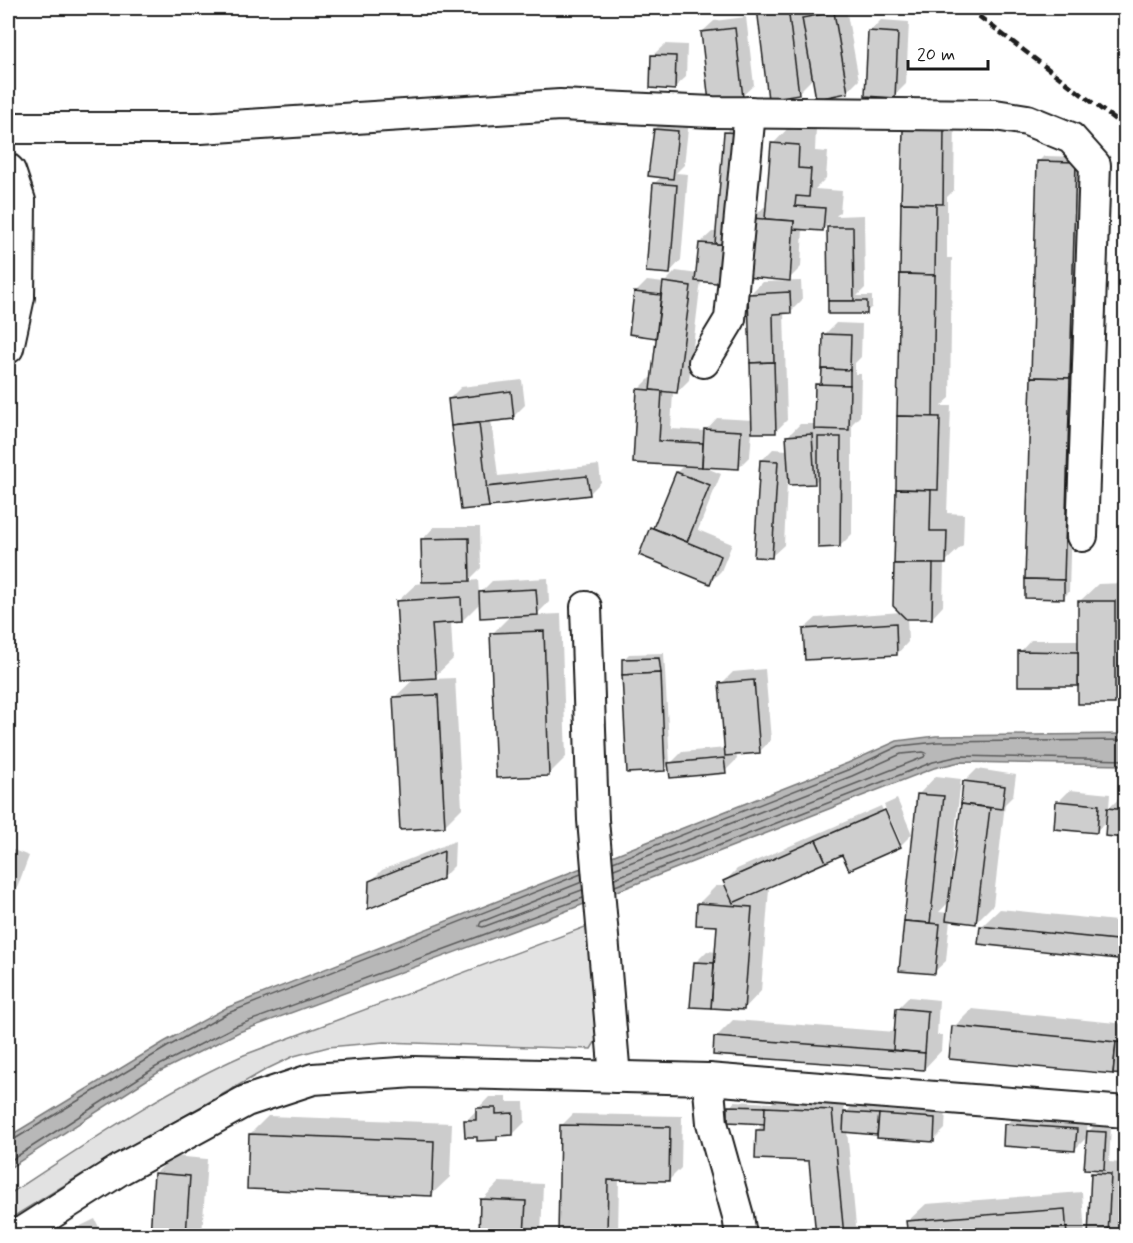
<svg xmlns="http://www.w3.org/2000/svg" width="1133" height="1243" viewBox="0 0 1133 1243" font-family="Mynerve,sans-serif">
<rect width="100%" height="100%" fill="#fff"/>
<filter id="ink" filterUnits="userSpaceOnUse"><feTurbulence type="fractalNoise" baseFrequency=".0167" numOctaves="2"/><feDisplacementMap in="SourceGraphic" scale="12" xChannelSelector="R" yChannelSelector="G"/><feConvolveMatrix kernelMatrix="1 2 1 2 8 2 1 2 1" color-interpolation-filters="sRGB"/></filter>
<g filter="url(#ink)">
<path fill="#e2e2e2" stroke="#7f7f7f" stroke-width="1.5" d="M593 924 597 1039 591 1049 384 1042 328 1047 294 1056 267 1069 89 1170 8 1220V1195C85 1145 160 1092 244 1055Z"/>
<path fill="#b8b8b8" stroke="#7a7a7a" stroke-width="1.5" d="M1125 734V765L960 762 934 768 561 913 239 1032 159 1072 8 1169V1137L164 1042 226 1008 848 763 897 741 936 736Z"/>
<g fill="#0003" fill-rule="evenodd">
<path d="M758 8H807L808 14 815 8H846L859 80 847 92 814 77 798 93 769 97Z"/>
<path d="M746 17 754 85 742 96 702 32 714 21Z"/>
<path d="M881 20 909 22 906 84 894 96 869 32Z"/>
<path d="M665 44 687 45 686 77 674 88 653 55Z"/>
<path d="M667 117 689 120 684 165 676 173 688 174 681 260 670 272 654 184 662 176 655 129Z"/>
<path d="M916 119H955L954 190 947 197V258H952L950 398 941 406H951L947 513 964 514 963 545 944 563 943 606 932 618 907 617 908 642 897 654 804 629 816 618 902 612 896 564 904 130Z"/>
<path d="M737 121 738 270 701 280 689 380 677 392 673 391 671 429 705 431 717 418 753 420 750 294 762 282 801 281 802 300 790 312H784L787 420 776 431 752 432 750 456 738 468 702 466 721 474 698 530 732 544 721 571 709 583 652 528 657 523 677 472 685 464 634 462 638 390 650 378H653L658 336 630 333 635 293 647 281 664 283 676 271 698 274 700 243 712 232H717L726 132Z"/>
<path d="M790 126 816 128 815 151 828 152 826 178 815 189 842 191 840 212 836 216 864 215 865 288 857 296H872V307L866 312 829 313 828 224 823 230 803 228 801 267 789 279 752 219 764 207H768L773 144Z"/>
<path d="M1044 156 1081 157 1069 592 1063 598 1039 161Z"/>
<path d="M836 323 862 324 861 357 855 363V374H861L860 416 852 424V534L840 546 820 477 814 483 787 484 784 545 772 556 761 461 773 449 788 450V436L800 424H816L817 385 823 379 824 335Z"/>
<path d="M522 380 525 405 513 417 491 420 498 476 599 465 601 482 589 494 462 509 449 399 461 387Z"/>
<path d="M434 527H480L481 568 468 581 478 580 479 594 492 581 548 578 549 602 536 615 561 614 566 757 548 775 492 634 511 615 481 602 462 621 451 622 453 659 432 679 455 678 462 808 444 826 394 698 415 678 398 601 416 584 424 583 423 539Z"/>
<path d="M1126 583V692L1115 702 1020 652 1031 640H1080V601L1098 584Z"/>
<path d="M664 653 670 764 682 752 726 748 721 684 733 672 765 669 771 740 759 752 736 753 737 759 725 771 670 764 665 770 623 660 629 654Z"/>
<path d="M977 769 1016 775 1013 796 1005 804 993 905 975 923 950 919 946 961 934 972 905 921 919 794 936 776 961 779 949 887H952L965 781ZM950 901 949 913 939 912Z"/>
<path d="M1070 790 1110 794 1109 808 1126 792V837L1108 820 1096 832 1058 802Z"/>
<path d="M897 799 912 834 900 846 843 853 762 889H769L761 991 744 1009 692 1006 695 963 707 951 717 952 719 924 699 903 716 886H727L725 881 737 869 881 806 897 843H901L884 805Z"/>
<path d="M455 841 454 866 442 878 370 882 382 870Z"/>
<path d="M8 848 29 856 8 912Z"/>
<path d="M1000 909 1126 922V959L982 926Z"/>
<path d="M909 997 939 1000 937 1035H942L941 1051 924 1069 715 1038 733 1020 896 1032 897 1009Z"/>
<path d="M972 1009 1126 1024V1074L954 1027Z"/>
<path d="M779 1096 843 1099 845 1114 851 1107 886 1109 892 1103 946 1107 945 1129 933 1141 847 1131 857 1236H818L810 1159 757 1130 765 1123 730 1107 735 1101 772 1103Z"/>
<path d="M489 1097H507V1102H524L525 1122 513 1134H501L496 1139 466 1121Z"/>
<path d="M1017 1113 1088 1118 1087 1133 1094 1126 1111 1127 1109 1162 1122 1163 1118 1236H1090L1093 1174 1099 1168 1088 1136 1074 1150 1006 1125Z"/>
<path d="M573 1114 682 1116 681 1168 669 1180 619 1179 618 1236H559L561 1126Z"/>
<path d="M268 1116 452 1123 450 1177 432 1194 250 1134Z"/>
<path d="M173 1156 207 1159 202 1236H151L155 1174Z"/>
<path d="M499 1182 543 1184 541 1236H479L480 1234 482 1200Z"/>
<path d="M1082 1192 1085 1236H909L908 1221 926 1204Z"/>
<path d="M95 1219 103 1236H60Z"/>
</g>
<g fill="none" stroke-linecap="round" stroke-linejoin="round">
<g stroke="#5a5a5a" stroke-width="1.5">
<path d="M613 862 850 769 899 746 937 742 1126 740"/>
<path d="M614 869 852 776 901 754 923 752 926 753 924 757 615 878"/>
<path d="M582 882 481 922 479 926 483 927 582 890"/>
<path d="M615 886 933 762 960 756 1126 760"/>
<path d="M8 1141 13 1140 167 1047 228 1013 581 874"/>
<path d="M8 1162 156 1067 236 1026 583 898"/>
</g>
</g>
<g fill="#cecece" stroke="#1c1c1c" stroke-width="1.5">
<path d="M757 8H788L799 94 768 99Z"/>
<path d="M834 12 848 93 816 99 802 18Z"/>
<path d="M735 28 743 98 709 102 701 32Z"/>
<path d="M868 31 898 33 895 98 865 96Z"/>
<path d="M651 55 676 56 675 90 650 88Z"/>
<path d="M654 129 678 131 673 179 648 176Z"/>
<path d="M903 130H944L943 204 901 203Z"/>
<path d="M724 132 740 133 730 245 715 244Z"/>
<path d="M771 143 799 145 798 168 811 169 809 197 796 196 795 206 825 208 823 231 793 229 794 221 765 219Z"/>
<path d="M1037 161 1076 162 1070 378 1031 377Z"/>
<path d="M653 183 677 185 670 274 646 272Z"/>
<path d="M901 203 936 204 935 275 900 274Z"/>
<path d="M750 218 794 221 790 281 746 277Z"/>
<path d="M827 227H853L854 301H828Z"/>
<path d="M699 243 730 245 727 284 695 281Z"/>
<path d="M900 274 935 275 933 417 897 416Z"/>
<path d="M663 282 691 286 677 393 650 390Z"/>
<path d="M634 292 661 295 656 338 629 334Z"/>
<path d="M790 292 791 313 773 314 774 362 750 363 748 294Z"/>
<rect x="828" y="301" width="39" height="13"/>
<path d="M823 334 851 335 850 370 822 369Z"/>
<path d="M774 362 776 433H752L750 363Z"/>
<path d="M822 369 850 370V385H821Z"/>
<path d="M1031 377 1070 378 1064 580 1025 579Z"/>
<path d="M815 384 850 385 849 430 814 429Z"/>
<path d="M637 389 662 391 659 441 703 443 702 467 633 463Z"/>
<path d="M511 391 514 419 451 426 448 399Z"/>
<path d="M897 416 940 417 938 490 896 489Z"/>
<path d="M479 423 489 507 461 510 451 426Z"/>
<path d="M704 429 741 431 739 469 702 467Z"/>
<path d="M812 434 815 484 789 485 786 436Z"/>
<path d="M818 437H841L840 547 818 548Z"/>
<path d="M760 460 778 461 772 558 754 557Z"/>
<path d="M676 472 710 485 687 542 653 528Z"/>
<path d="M587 476 590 495 489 507 486 487Z"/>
<path d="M896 489 931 490 930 531H947L946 564H894Z"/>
<path d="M650 527 721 556 710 584 639 555Z"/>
<path d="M469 538 470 581 422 582 421 539Z"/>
<path d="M894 564H933L932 619H906L893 606Z"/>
<path d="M1025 579 1064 580V599L1025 598Z"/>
<path d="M536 589 538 615 480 618 479 592Z"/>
<path d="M461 597 462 622 432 624 436 678 401 680 396 601Z"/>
<rect x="1078" y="601" width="37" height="103"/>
<path d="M896 623 897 655 805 660 803 629Z"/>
<path d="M544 631 549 776 496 778 490 633Z"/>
<path d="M1018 651 1078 652V686H1018Z"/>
<path d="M659 658 661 673 622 675V659Z"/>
<path d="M661 673 665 771 627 773 622 675Z"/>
<path d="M754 680 760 753 725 756 719 683Z"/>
<path d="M438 695 445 827 400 830 393 697Z"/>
<path d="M724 758 726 773 670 778 668 763Z"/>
<path d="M963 781 1005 786 1002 809 961 804Z"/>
<path d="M917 794 944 796 930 923 904 921Z"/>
<path d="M1056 801 1099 805 1097 833 1054 829Z"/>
<path d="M961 804 990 808 976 924 946 920Z"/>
<path d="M1107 808 1126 810V838L1105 836Z"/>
<path d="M885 810 901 847 849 870 842 855 826 862 816 840Z"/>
<path d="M816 840 826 862 733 903 723 881Z"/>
<path d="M444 851 443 879 368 909 369 881Z"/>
<path d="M697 903 752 907 744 1010 711 1008 717 926 696 925Z"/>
<path d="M904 921 940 924 935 974 899 971Z"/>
<path d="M980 926 1126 941V960L978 944Z"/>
<path d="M694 962 714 963 711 1008 690 1007Z"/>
<path d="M896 1008 928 1011 925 1053 893 1050Z"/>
<path d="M952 1026 1116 1042 1113 1074 949 1059Z"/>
<path d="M714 1037 925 1053 924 1070 713 1055Z"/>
<path d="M1116 1042 1126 1043V1075L1113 1074Z"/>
<path d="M728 1106 765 1107V1124L728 1122Z"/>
<path d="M765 1107 832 1110 844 1236H816L809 1161 755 1159 756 1130H764Z"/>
<path d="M476 1108H496V1114L513 1113V1135L497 1136V1140L477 1141V1137H465L464 1120H476Z"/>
<path d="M844 1112 879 1114 877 1135 843 1132Z"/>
<path d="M879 1114 935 1118 934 1142 877 1138Z"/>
<path d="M1004 1124 1077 1129 1075 1151 1003 1146Z"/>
<path d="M560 1125 670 1127 669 1181 608 1180 607 1236H558Z"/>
<path d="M1087 1131 1106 1132 1104 1170 1084 1169Z"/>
<path d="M249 1134 434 1141 432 1196 247 1189Z"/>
<path d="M154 1173 190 1176 186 1236H150Z"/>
<path d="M1091 1173 1111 1174 1108 1236H1088Z"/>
<path d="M480 1199 526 1201 524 1236H479Z"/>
<path d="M1065 1209 1067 1236H908L906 1221Z"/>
</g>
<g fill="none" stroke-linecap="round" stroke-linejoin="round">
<g stroke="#1c1c1c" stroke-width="34">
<g id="minor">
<path d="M8 128H201L560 105 713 112 995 115 1027 120 1071 138 1095 165 1082 536"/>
<path d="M8 169 10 171 20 201 19 297 8 348"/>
<path d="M704 362 730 319 750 112"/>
<path d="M586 607 593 820 615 1077"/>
<path d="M708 1079 712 1123 738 1216 741 1236"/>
<path d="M16 1236 121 1169 246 1101 313 1079 414 1072 708 1079 1126 1112"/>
</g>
</g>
<use href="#minor" stroke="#fff" stroke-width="30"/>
<path stroke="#1c1c1c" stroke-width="4.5" stroke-dasharray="9 4.5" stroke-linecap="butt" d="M968 8 1126 128"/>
</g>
</g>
<rect width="1133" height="1243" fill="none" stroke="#fff" stroke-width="30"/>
<rect x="15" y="15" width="1103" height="1213" fill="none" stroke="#1c1c1c" stroke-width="2" filter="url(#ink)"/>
<path d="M908 60v9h80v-9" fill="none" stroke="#1c1c1c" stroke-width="3"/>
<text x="917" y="60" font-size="18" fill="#1c1c1c" stroke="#ffffff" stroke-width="4.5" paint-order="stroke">20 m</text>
</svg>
